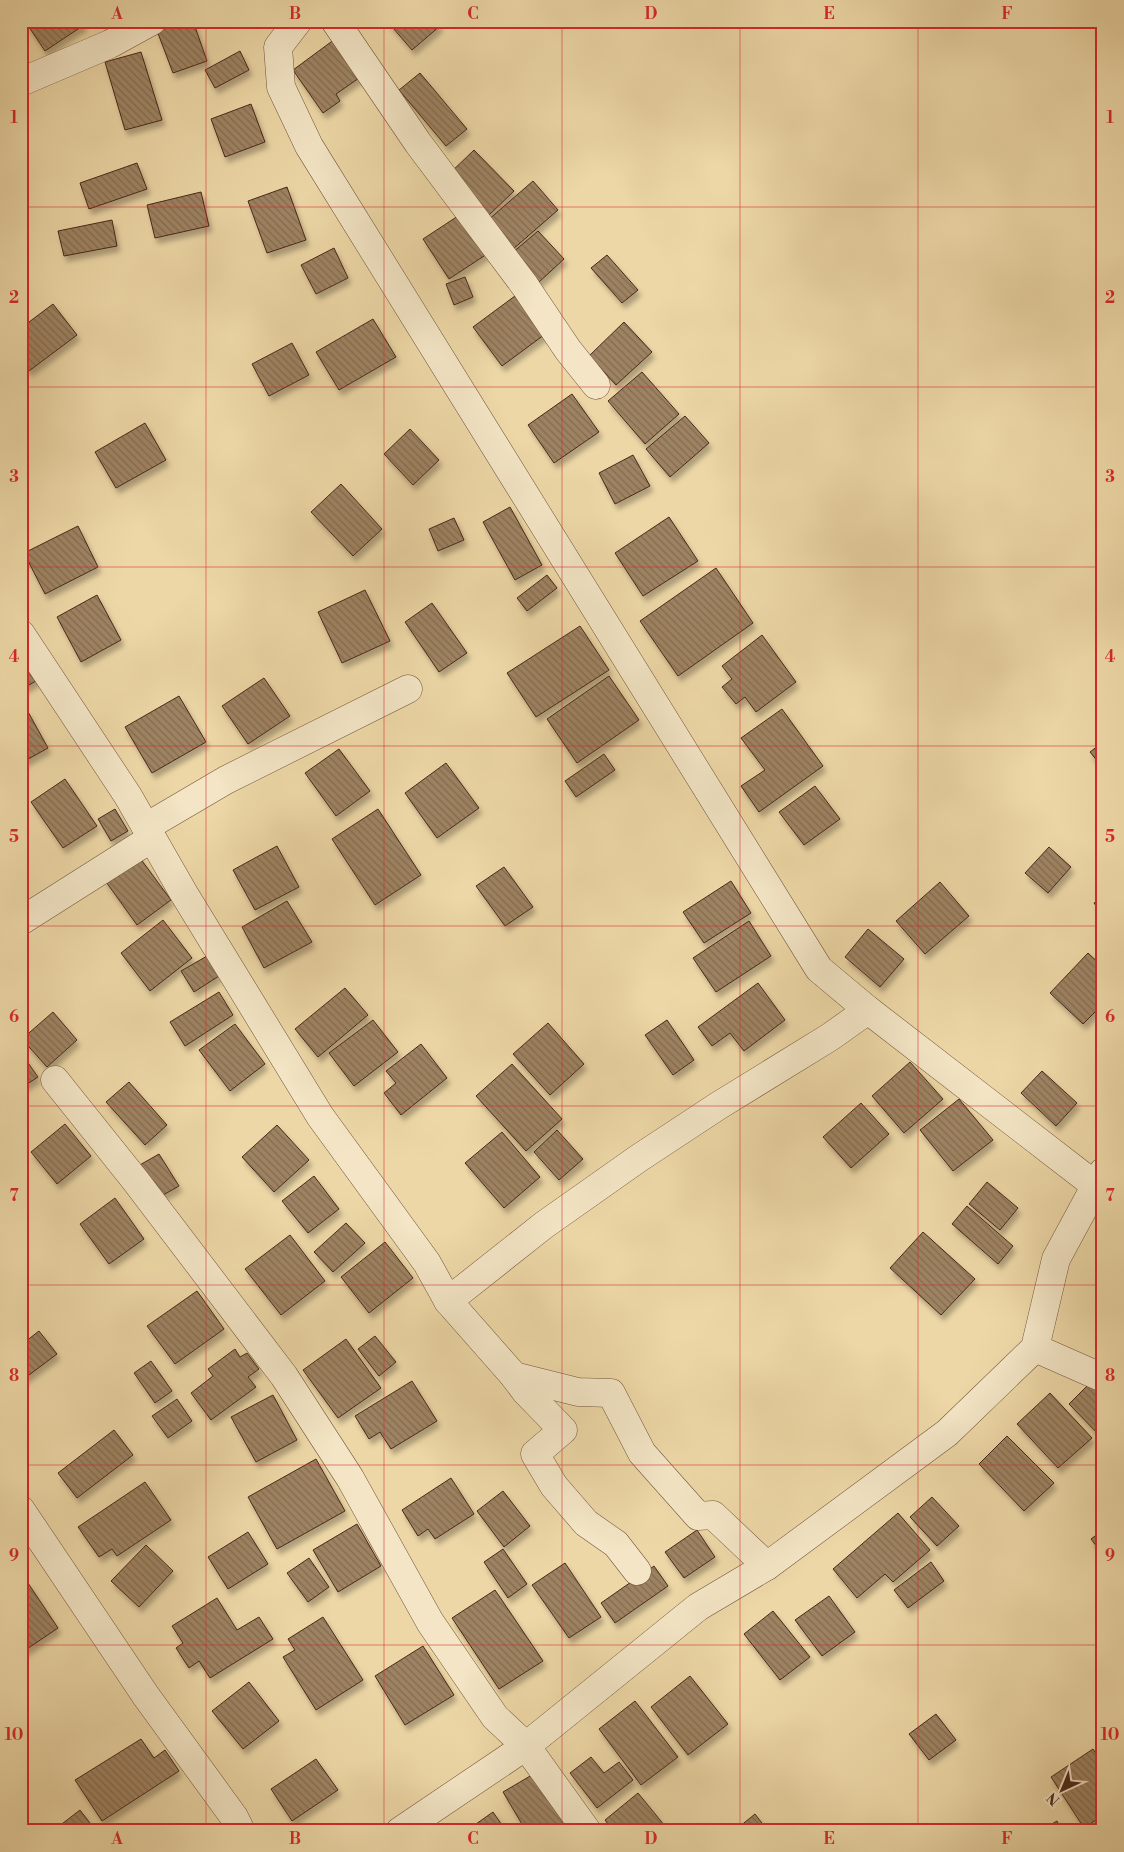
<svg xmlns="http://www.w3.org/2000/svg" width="1124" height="1852" viewBox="0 0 1124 1852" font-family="'Libre Bodoni',serif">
<defs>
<pattern id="building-back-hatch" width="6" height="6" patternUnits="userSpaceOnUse" patternTransform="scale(1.25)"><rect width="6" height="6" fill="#9e8362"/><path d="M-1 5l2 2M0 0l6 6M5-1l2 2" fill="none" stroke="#836b50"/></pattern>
<filter id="shadow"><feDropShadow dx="3" dy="5.5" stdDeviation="2.5" flood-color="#0004"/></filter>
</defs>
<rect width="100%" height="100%" fill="#edd7a6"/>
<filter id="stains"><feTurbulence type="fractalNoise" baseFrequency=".004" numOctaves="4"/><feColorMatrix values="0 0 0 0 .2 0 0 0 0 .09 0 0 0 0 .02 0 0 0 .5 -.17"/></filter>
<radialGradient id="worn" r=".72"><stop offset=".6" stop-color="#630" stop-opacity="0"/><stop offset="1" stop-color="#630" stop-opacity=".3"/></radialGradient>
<g fill="url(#building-back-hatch)" stroke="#492819" filter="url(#shadow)">
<path d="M25 21H82L84 25 45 51Z"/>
<path d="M174 21H193L207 61 173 73 156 28Z"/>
<path d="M387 21H436L440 26 412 50Z"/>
<path d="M335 39 362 76 336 94 340 101 323 113 293 70Z"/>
<path d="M240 51 249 70 215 88 205 70Z"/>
<path d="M141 52 162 120 125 130 105 62Z"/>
<path d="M420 73 467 129 446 146 399 90Z"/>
<path d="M251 104 265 142 225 157 211 119Z"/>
<path d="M474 150 514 191 488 216 448 175Z"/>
<path d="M137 163 147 189 89 209 80 183Z"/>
<path d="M533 181 558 210 512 250 487 221Z"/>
<path d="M287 187 306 240 267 253 248 201Z"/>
<path d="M201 192 209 226 155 238 147 205Z"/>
<path d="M461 214 487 254 449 279 423 239Z"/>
<path d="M112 220 117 246 64 256 58 231Z"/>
<path d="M538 231 564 259 538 283 511 254Z"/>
<path d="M334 248 348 278 316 294 301 265Z"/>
<path d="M607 255 638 290 622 303 591 268Z"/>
<path d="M465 277 473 297 454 305 446 284Z"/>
<path d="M519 293 548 332 502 366 473 327Z"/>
<path d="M53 304 77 335 29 371 21 361V328Z"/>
<path d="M373 319 396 357 339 390 316 352Z"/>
<path d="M624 322 652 352 616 385 589 356Z"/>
<path d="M292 343 309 375 269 396 252 364Z"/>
<path d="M642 372 679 414 645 444 608 401Z"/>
<path d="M572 394 599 432 554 463 528 425Z"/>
<path d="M685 416 709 443 670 477 646 449Z"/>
<path d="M145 423 166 460 116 488 95 452Z"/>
<path d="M410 429 439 460 413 485 384 454Z"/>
<path d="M633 455 650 486 615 504 599 473Z"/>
<path d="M341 484 382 529 353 556 311 512Z"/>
<path d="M510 507 542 565 515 580 483 522Z"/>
<path d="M669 517 698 561 643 596 615 553Z"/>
<path d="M454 518 464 540 438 551 429 529Z"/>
<path d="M78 526 98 567 45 594 24 553Z"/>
<path d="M716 568 753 623 678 676 640 621Z"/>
<path d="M547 575 557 588 527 611 517 598Z"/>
<path d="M365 590 390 641 342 663 318 612Z"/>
<path d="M97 595 121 640 81 662 57 617Z"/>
<path d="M432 603 467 653 439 672 405 622Z"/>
<path d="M580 626 609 670 536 717 507 673Z"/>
<path d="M762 635 796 682 756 712 745 697 736 704 722 687 732 679 722 666Z"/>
<path d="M21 651 39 679 21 690Z"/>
<path d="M609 676 639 720 577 763 547 719Z"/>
<path d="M264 678 290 716 248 744 222 706Z"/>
<path d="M179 696 206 742 152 773 125 727Z"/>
<path d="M782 709 823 766 759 812 741 786 765 770 741 738Z"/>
<path d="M27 710 48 748 21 763V713Z"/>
<path d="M1103 742V768L1090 752Z"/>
<path d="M339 749 370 791 336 816 305 773Z"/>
<path d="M604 754 615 770 576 797 565 781Z"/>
<path d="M446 763 479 808 437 838 405 793Z"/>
<path d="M65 779 97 826 63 848 31 802Z"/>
<path d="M815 786 840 819 804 845 779 812Z"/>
<path d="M115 809 128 831 111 841 98 819Z"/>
<path d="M378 809 421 875 375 905 332 839Z"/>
<path d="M277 846 299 887 255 910 233 870Z"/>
<path d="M1049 847 1071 867 1048 893 1025 873Z"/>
<path d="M137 854 171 900 137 925 104 879Z"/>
<path d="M504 867 533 907 505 926 476 886Z"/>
<path d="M731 881 751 913 704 943 683 912Z"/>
<path d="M940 882 969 916 925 954 896 921Z"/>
<path d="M1103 897V916L1094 903Z"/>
<path d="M287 901 312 942 264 968 242 927Z"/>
<path d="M163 920 192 958 150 991 121 953Z"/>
<path d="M749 921 771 956 716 992 693 958Z"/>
<path d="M868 929 904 959 880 987 845 957Z"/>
<path d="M1088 953 1103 967V1004L1083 1024 1050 993Z"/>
<path d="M207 956 219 976 194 992 181 971Z"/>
<path d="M758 983 785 1020 744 1051 730 1033 712 1046 698 1027Z"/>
<path d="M345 988 368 1015 318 1057 295 1029Z"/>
<path d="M219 992 233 1015 185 1046 170 1022Z"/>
<path d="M53 1012 77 1040 47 1067 22 1039Z"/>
<path d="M373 1020 398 1052 354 1086 329 1053Z"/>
<path d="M667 1020 694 1060 673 1075 645 1035Z"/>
<path d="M548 1023 584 1064 550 1095 513 1054Z"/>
<path d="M235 1024 265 1064 230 1091 199 1050Z"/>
<path d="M421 1044 447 1078 401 1115 384 1093 396 1083 386 1071Z"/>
<path d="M21 1053 38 1077 21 1088Z"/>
<path d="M910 1062 943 1099 904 1133 872 1096Z"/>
<path d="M512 1064 562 1119 526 1151 476 1096Z"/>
<path d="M1042 1071 1077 1103 1056 1126 1021 1093Z"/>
<path d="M129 1082 167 1125 145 1145 106 1102Z"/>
<path d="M959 1099 993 1140 953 1171 920 1130Z"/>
<path d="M861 1103 889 1134 851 1168 823 1137Z"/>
<path d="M65 1124 91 1156 57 1184 31 1152Z"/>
<path d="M277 1125 309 1160 274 1192 242 1157Z"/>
<path d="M557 1130 583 1159 559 1180 534 1152Z"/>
<path d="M502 1132 540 1177 504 1208 465 1163Z"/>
<path d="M159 1154 179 1186 158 1198 138 1166Z"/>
<path d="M314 1176 339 1209 308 1233 282 1201Z"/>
<path d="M987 1182 1018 1208 1000 1230 969 1204Z"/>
<path d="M115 1198 144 1239 109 1264 80 1224Z"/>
<path d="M967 1206 1013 1246 998 1264 952 1224Z"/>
<path d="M346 1223 365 1243 333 1272 314 1252Z"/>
<path d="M923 1232 975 1279 941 1315 890 1268Z"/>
<path d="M290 1235 325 1281 281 1315 245 1269Z"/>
<path d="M385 1242 413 1278 369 1313 341 1277Z"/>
<path d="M197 1291 224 1329 175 1364 147 1326Z"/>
<path d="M39 1331 57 1354 21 1381V1345Z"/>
<path d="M375 1336 396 1362 379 1376 358 1349Z"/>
<path d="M346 1339 381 1388 338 1418 303 1370Z"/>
<path d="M235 1349 240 1357 247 1353 259 1369 248 1377 256 1387 211 1420 191 1393 213 1376 208 1369Z"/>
<path d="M151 1361 172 1391 155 1403 134 1373Z"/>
<path d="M1095 1378 1103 1387V1439L1069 1404Z"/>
<path d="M412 1381 437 1421 391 1449 380 1432 369 1439 355 1416Z"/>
<path d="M1050 1393 1092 1438 1058 1468 1017 1424Z"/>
<path d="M273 1395 297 1440 256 1462 231 1417Z"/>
<path d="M177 1399 192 1421 168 1438 152 1416Z"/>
<path d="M114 1430 133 1455 77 1498 58 1473Z"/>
<path d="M1007 1436 1054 1483 1024 1511 979 1464Z"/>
<path d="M316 1459 345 1511 277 1549 248 1497Z"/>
<path d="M451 1478 474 1514 435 1539 428 1529 418 1536 402 1510Z"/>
<path d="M145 1482 171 1520 117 1556 112 1549 99 1557 78 1527Z"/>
<path d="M503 1491 530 1526 504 1547 477 1511Z"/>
<path d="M932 1497 959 1526 937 1546 910 1517Z"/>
<path d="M898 1513 930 1550 893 1582 885 1574 857 1598 833 1569Z"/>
<path d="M357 1524 381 1566 338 1592 313 1550Z"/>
<path d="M697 1530 715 1557 684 1578 665 1552Z"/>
<path d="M1103 1530V1555L1091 1539Z"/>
<path d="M248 1532 268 1564 228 1589 208 1557Z"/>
<path d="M146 1545 173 1571 139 1607 111 1581Z"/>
<path d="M503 1549 527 1584 508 1598 484 1562Z"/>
<path d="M309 1558 329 1587 308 1602 287 1573Z"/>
<path d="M931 1562 944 1581 908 1608 894 1590Z"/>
<path d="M565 1563 601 1617 569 1638 532 1585Z"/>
<path d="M654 1566 668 1586 615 1623 601 1603Z"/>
<path d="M28 1583 58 1628 21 1653V1587Z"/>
<path d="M495 1590 543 1661 499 1689 452 1618Z"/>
<path d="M829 1596 855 1632 822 1656 795 1620Z"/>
<path d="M217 1598 237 1630 259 1617 273 1639 210 1678 199 1661 189 1668 176 1648 183 1643 172 1626Z"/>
<path d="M773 1611 810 1657 780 1680 744 1634Z"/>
<path d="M323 1617 363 1680 316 1710 283 1657 295 1650 288 1639Z"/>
<path d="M423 1646 454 1695 405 1725 375 1676Z"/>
<path d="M690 1676 728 1724 688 1755 651 1707Z"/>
<path d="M249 1682 279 1721 243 1749 212 1711Z"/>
<path d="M635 1701 678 1757 641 1785 599 1729Z"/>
<path d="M936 1714 956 1740 929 1760 909 1734Z"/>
<path d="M141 1739 154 1758 165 1750 179 1771 102 1821 75 1780Z"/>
<path d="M1093 1749 1103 1764V1815L1084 1828 1051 1777Z"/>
<path d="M591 1757 604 1773 619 1762 633 1780 597 1808 570 1773Z"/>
<path d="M316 1759 338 1790 292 1821 271 1789Z"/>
<path d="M537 1772 569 1825 560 1831H526L503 1792Z"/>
<path d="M638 1793 669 1831H613L605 1820Z"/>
<path d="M80 1810 96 1831H54V1830Z"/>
<path d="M493 1812 506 1831H466Z"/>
<path d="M755 1814 768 1831H734Z"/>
<path d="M1057 1821 1062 1831H1040Z"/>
</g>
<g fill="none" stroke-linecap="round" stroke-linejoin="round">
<g stroke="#72543c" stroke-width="29">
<g id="minor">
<path d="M298 21 278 47 281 87 309 146 819 969 868 1010 1096 1186"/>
<path d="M335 21 418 143 525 286 568 350 596 385"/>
<path d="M21 82 110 44 152 21"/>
<path d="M21 634 128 796 183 892 320 1116 427 1263 448 1301 514 1376 526 1392 563 1430 535 1454 554 1486 586 1523 616 1544 637 1571"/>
<path d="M146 827 226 780 408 689"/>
<path d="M21 921 152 838"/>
<path d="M55 1080 135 1180 284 1376 350 1478 430 1622 495 1717 526 1746 587 1831"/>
<path d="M448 1301 544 1225 639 1158 718 1106 830 1037 868 1010"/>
<path d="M1035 1348 1103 1378"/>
<path d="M514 1376 578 1392 611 1393 642 1453 698 1516 713 1515 767 1566"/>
<path d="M21 1510 146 1696 234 1817 241 1831"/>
<path d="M400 1831 526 1746 698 1607 767 1566 947 1433 1035 1348 1056 1259 1103 1172"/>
</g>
</g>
<use href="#minor" stroke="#f3e5c5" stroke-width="28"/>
</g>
<path fill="none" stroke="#d62828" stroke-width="1" stroke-opacity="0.55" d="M206 21V1831M384 21V1831M562 21V1831M740 21V1831M918 21V1831M21 207H1103M21 387H1103M21 567H1103M21 746H1103M21 926H1103M21 1106H1103M21 1285H1103M21 1465H1103M21 1645H1103"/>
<rect width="1124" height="1852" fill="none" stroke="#edd7a6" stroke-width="55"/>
<g transform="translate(1062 1790) rotate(224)" stroke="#f3e5c5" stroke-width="4" paint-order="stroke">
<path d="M0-4L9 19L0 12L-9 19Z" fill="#492819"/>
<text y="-8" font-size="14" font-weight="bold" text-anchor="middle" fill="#492819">N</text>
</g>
<rect x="28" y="28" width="1068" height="1796" fill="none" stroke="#d62828" stroke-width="2"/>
<g font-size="16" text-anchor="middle" font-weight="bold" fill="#d62828">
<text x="117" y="19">A</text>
<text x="295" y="19">B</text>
<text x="473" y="19">C</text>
<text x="651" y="19">D</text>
<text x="829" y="19">E</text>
<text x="1007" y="19">F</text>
<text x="14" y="123">1</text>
<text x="1110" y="123">1</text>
<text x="14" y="303">2</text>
<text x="1110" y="303">2</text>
<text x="14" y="482">3</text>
<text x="1110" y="482">3</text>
<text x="14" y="662">4</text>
<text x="1110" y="662">4</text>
<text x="14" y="842">5</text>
<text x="1110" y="842">5</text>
<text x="14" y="1022">6</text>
<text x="1110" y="1022">6</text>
<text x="14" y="1201">7</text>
<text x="1110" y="1201">7</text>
<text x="14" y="1381">8</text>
<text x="1110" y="1381">8</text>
<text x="14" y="1561">9</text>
<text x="1110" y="1561">9</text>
<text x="14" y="1740">10</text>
<text x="1110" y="1740">10</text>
<text x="117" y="1844">A</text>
<text x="295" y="1844">B</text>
<text x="473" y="1844">C</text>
<text x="651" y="1844">D</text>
<text x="829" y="1844">E</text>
<text x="1007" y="1844">F</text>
</g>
<rect width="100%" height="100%" filter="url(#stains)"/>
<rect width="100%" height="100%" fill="url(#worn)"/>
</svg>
